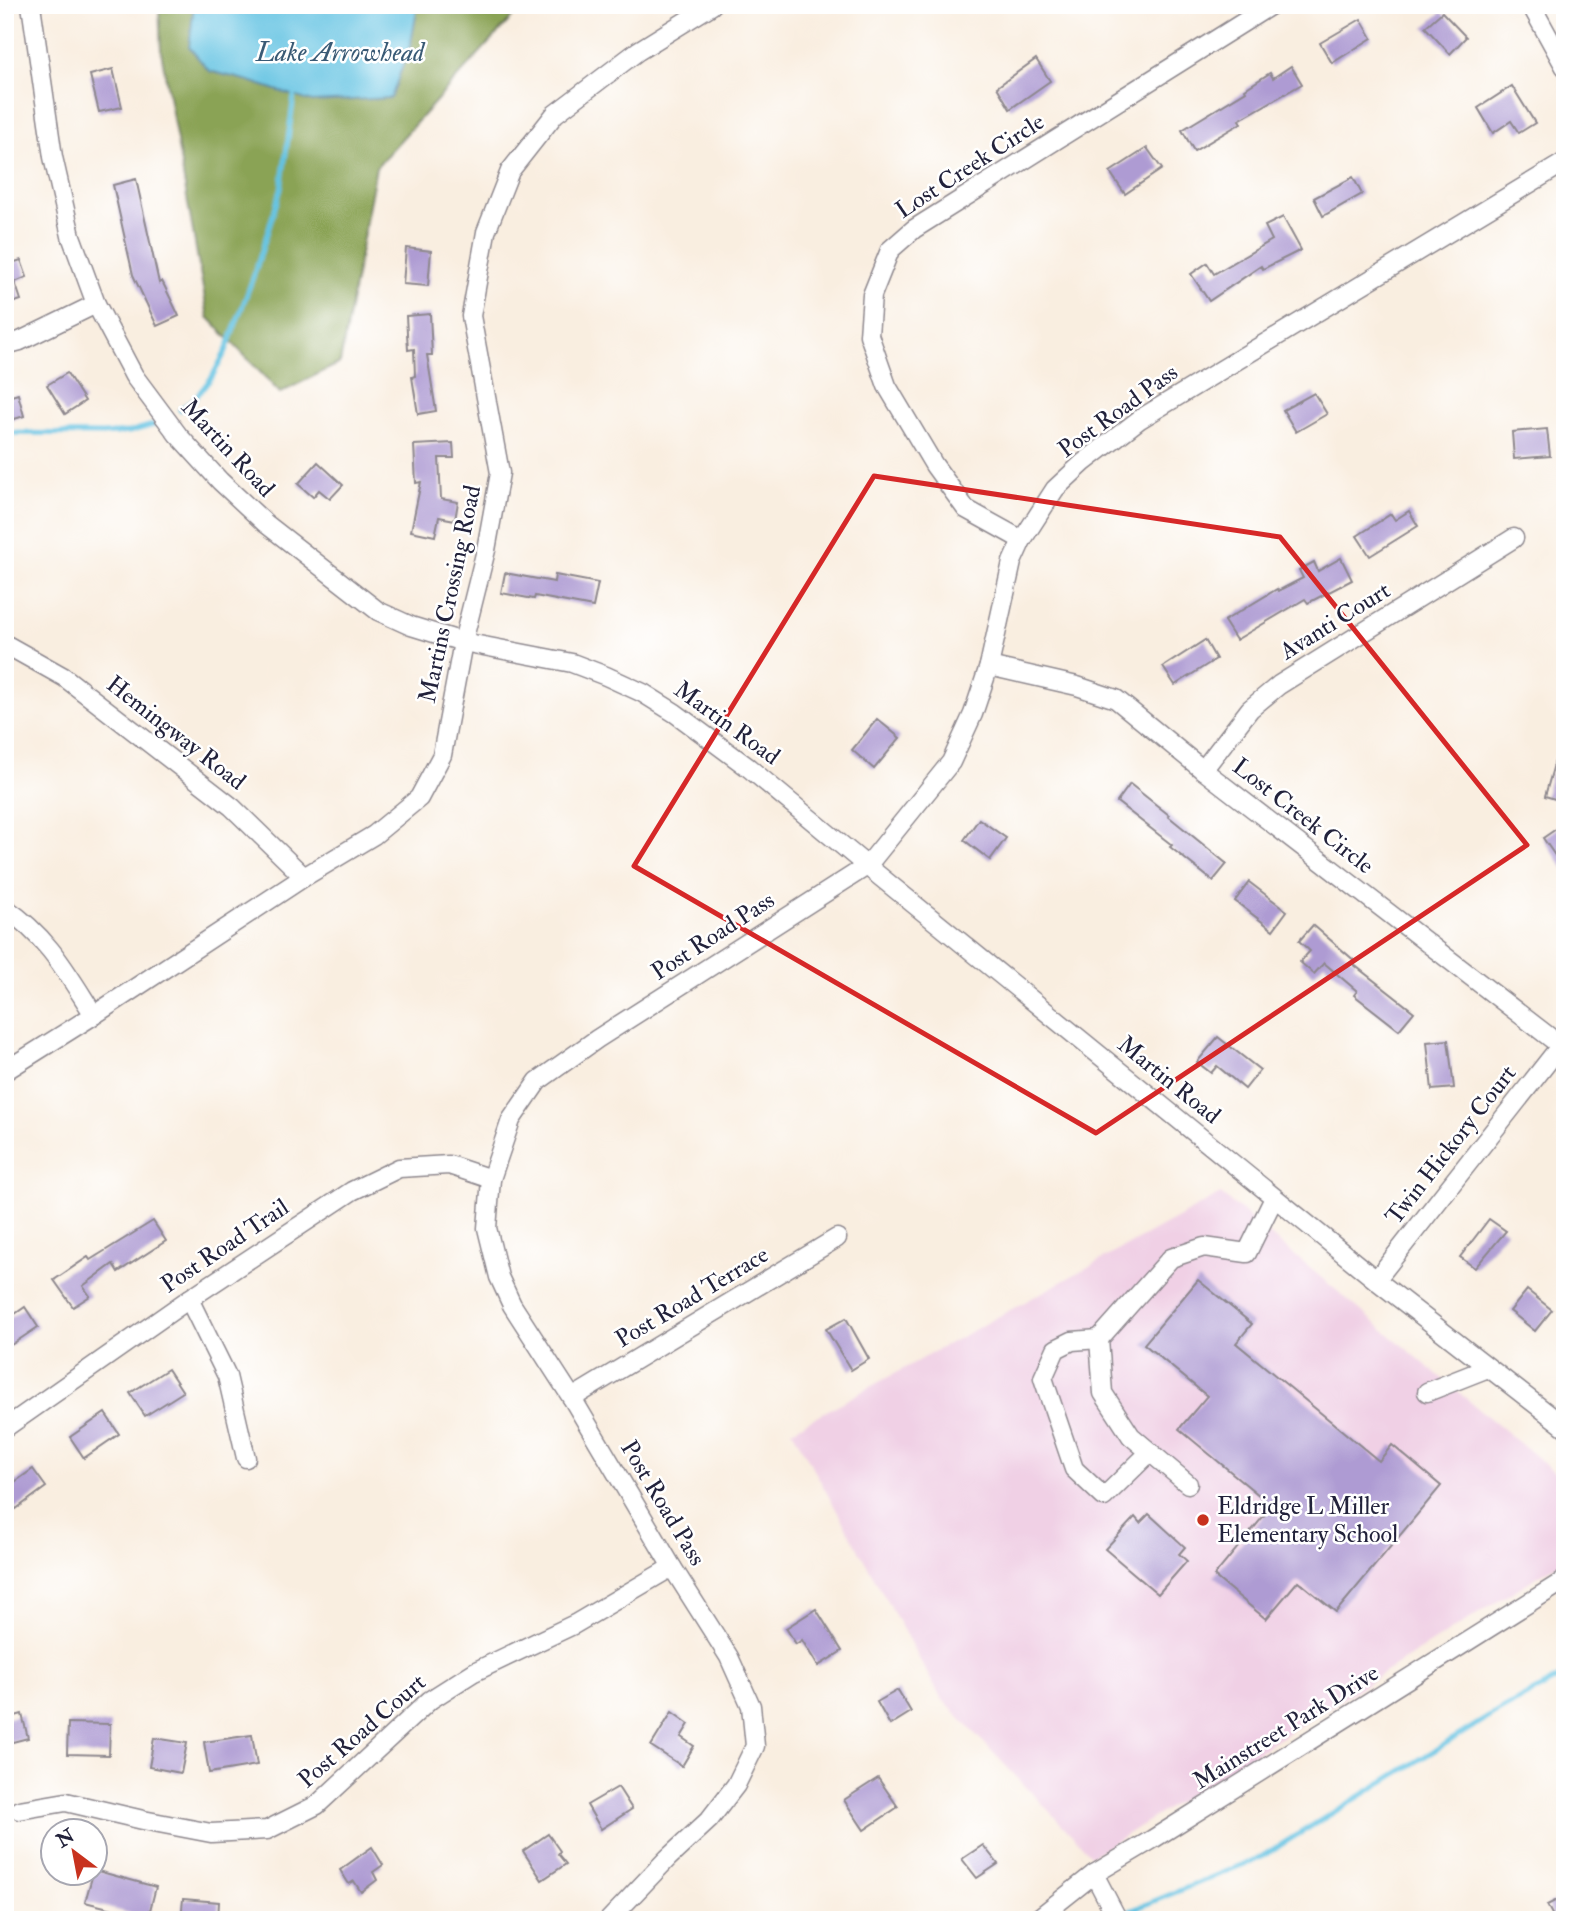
<svg xmlns="http://www.w3.org/2000/svg" width="1570" height="1925" viewBox="0 0 1570 1925" font-family="'IM FELL Double Pica',serif">
<rect width="100%" height="100%" fill="#fff"/>
<filter id="ink" filterUnits="userSpaceOnUse"><feTurbulence type="fractalNoise" baseFrequency=".0143" numOctaves="2"/><feDisplacementMap in="SourceGraphic" scale="14" xChannelSelector="R" yChannelSelector="G"/><feConvolveMatrix kernelMatrix="1 2 1 2 8 2 1 2 1" color-interpolation-filters="sRGB"/></filter>
<filter id="wash" filterUnits="userSpaceOnUse"><feTurbulence type="fractalNoise" baseFrequency=".00686" numOctaves="4" result="noise"/><feDisplacementMap in="SourceGraphic" scale="28" xChannelSelector="R" yChannelSelector="G"/><feGaussianBlur stdDeviation="1.57" result="paint"/><feColorMatrix in="noise" values="0 0 0 0 0 0 0 0 0 0 0 0 0 0 0 0 0 1.4 0 .05"/><feComposite in="paint" operator="in"/></filter>
<g filter="url(#wash)">
<rect width="100%" height="100%" fill="#f9eee0"/>
<path fill="#f0d0e5" d="M1221 1194 1565 1481V1559L1092 1856 941 1698 792 1430Z"/>
<path fill="#8aa355" stroke="#566248" stroke-width="2" d="M159 5H505L517 12 376 167 340 363 280 393 208 317 161 51Z"/>
<path fill="#63c3e2" stroke="#42728e" stroke-width="2" d="M194 5H418L411 43 391 98 312 102 249 81 209 71 189 47Z"/>
<g fill="none" stroke-linecap="round" stroke-linejoin="round">
<g stroke="#63c3e2" stroke-width="5">
<path d="M180 410 196 397 212 377 226 351 255 272 281 189 294 96"/>
<path d="M5 433 103 434 129 432 153 425"/>
<path d="M1130 1911 1261 1857 1492 1715 1565 1675"/>
</g>
</g>
<g id="blocks">
<g fill="#ae9bd3">
<path d="M1442 12 1466 37 1450 54 1425 27Z"/>
<path d="M1361 19 1372 38 1332 63 1320 43Z"/>
<path d="M1036 59 1050 81 1010 109 997 87Z"/>
<path d="M1291 66 1302 84 1239 120 1241 123 1194 151 1182 130 1246 91 1245 89 1270 73 1273 78Z"/>
<path d="M113 69 122 107 99 112 90 75Z"/>
<path d="M1512 86 1535 123 1519 133 1511 121 1493 133 1478 108Z"/>
<path d="M1147 148 1162 169 1125 194 1110 172Z"/>
<path d="M1353 177 1362 194 1323 216 1314 198Z"/>
<path d="M136 179 159 283 162 281 179 316 157 326 133 275 113 185Z"/>
<path d="M1283 217 1301 250 1263 269 1261 266 1209 301 1191 274 1207 263 1214 274 1272 240 1265 226Z"/>
<path d="M406 248 431 251 428 286 403 284Z"/>
<path d="M5 260H8L9 264 21 260 27 277 15 282 21 300 5 305Z"/>
<path d="M430 314 432 355H427L436 411 418 414 412 377 415 376 414 349 408 350 406 316Z"/>
<path d="M67 373 85 401 65 414 47 385Z"/>
<path d="M1314 393 1327 414 1296 432 1283 410Z"/>
<path d="M18 394 24 416 5 422V398Z"/>
<path d="M1547 429 1550 456 1514 459 1512 432Z"/>
<path d="M453 443 454 458H439L441 499 458 502 455 520 439 517 435 536 411 531 421 482 416 483 414 445Z"/>
<path d="M318 462 343 485 330 499 319 490 313 497 298 484Z"/>
<path d="M1409 511 1418 526 1370 556 1357 536 1391 514 1395 520Z"/>
<path d="M1341 558 1352 580 1308 603 1305 599 1236 640 1224 621 1277 589 1278 591 1303 578 1299 570 1314 562 1318 571Z"/>
<path d="M505 573 554 582 555 575 598 583 593 607 535 596 534 599 501 593Z"/>
<path d="M1205 640 1216 659 1175 685 1163 667Z"/>
<path d="M877 719 900 738 874 769 852 750Z"/>
<path d="M1561 740 1565 741V802L1545 796Z"/>
<path d="M1130 784 1169 815 1168 816 1227 864 1213 881 1170 847 1172 845 1117 802Z"/>
<path d="M979 819 1006 838 990 860 964 840Z"/>
<path d="M1565 823V870L1543 838Z"/>
<path d="M1249 882 1287 911 1273 930 1235 901Z"/>
<path d="M1313 925 1356 962 1353 964 1414 1012 1399 1030 1354 995 1357 991 1324 963 1314 974 1300 962 1310 951 1299 941Z"/>
<path d="M1218 1037 1260 1070 1245 1089 1217 1066 1211 1073 1197 1062Z"/>
<path d="M1448 1040 1454 1088 1432 1090 1427 1042Z"/>
<path d="M1489 1219 1506 1231 1475 1268 1460 1257Z"/>
<path d="M153 1221 166 1241 118 1272 113 1264 83 1286 90 1296 73 1307 54 1280 88 1257 90 1260Z"/>
<path d="M1198 1280 1252 1324 1236 1343 1379 1461 1392 1445 1441 1486 1336 1612 1298 1581 1266 1619 1214 1576 1272 1506 1179 1429 1207 1396 1144 1344Z"/>
<path d="M1527 1290 1552 1310 1535 1331 1510 1311Z"/>
<path d="M25 1307 38 1327 5 1349V1321Z"/>
<path d="M846 1318 869 1359 851 1370 826 1329Z"/>
<path d="M168 1369 183 1392 145 1416 130 1393Z"/>
<path d="M105 1413 119 1434 84 1458 70 1437Z"/>
<path d="M33 1469 46 1487 16 1509 5 1494V1489Z"/>
<path d="M1149 1514 1185 1547 1179 1554 1187 1561 1158 1594 1105 1549 1135 1517 1140 1523Z"/>
<path d="M816 1609 842 1651 818 1666 802 1640 796 1644 786 1628Z"/>
<path d="M898 1690 911 1712 890 1725 877 1702Z"/>
<path d="M672 1712 689 1724 681 1737 694 1746 682 1766 651 1746Z"/>
<path d="M22 1714 28 1738 5 1744V1719Z"/>
<path d="M68 1723 110 1724 109 1755 67 1754Z"/>
<path d="M252 1735 257 1765 209 1773 204 1742Z"/>
<path d="M154 1738 187 1743 181 1773 149 1767Z"/>
<path d="M878 1778 898 1807 864 1830 844 1800Z"/>
<path d="M618 1787 632 1809 601 1829 587 1805Z"/>
<path d="M548 1834 560 1851 558 1854 566 1864 542 1880 523 1851Z"/>
<path d="M983 1845 998 1864 977 1878 962 1859Z"/>
<path d="M372 1847 383 1865 373 1872 377 1880 361 1892 354 1881 349 1884 340 1870Z"/>
<path d="M94 1870 156 1887 148 1918 85 1902Z"/>
<path d="M1565 1896V1920H1555L1547 1905Z"/>
<path d="M183 1899 219 1902 218 1920H181Z"/>
</g>
</g>
</g>
<g filter="url(#ink)">
<use href="#blocks" fill-opacity="0" stroke="#8e888e" stroke-width="2"/>
<g fill="none" stroke-linecap="round" stroke-linejoin="round">
<g stroke="#8e888e" stroke-width="21">
<g id="minor">
<path d="M31 5 53 157 71 236 96 304 134 376 178 435 220 481 265 523 378 611 411 626 463 642 572 663 606 676 643 693 675 713 749 768 867 866 1376 1280 1565 1427"/>
<path d="M1531 5 1565 67"/>
<path d="M5 345 20 341 96 304"/>
<path d="M1022 540 966 509 934 465 887 386 869 335 872 295 890 250 914 229 1271 5"/>
<path d="M5 644 64 677 232 807 304 877"/>
<path d="M989 666 1077 686 1116 699 1203 770 1565 1049"/>
<path d="M1203 770 1250 709 1279 685 1514 538"/>
<path d="M5 908C48 937 67 973 94 1015"/>
<path d="M5 1071 94 1015 304 877 374 835 419 798 442 755 463 642 486 550 500 473 471 316 486 232 510 171 555 114 638 51 712 5"/>
<path d="M1376 1280 1565 1040"/>
<path d="M189 1299 227 1376 246 1458"/>
<path d="M1099 1339 1072 1341 1056 1349 1043 1378 1074 1469 1104 1497 1150 1452"/>
<path d="M1427 1392 1488 1368"/>
<path d="M572 1398 837 1238"/>
<path d="M5 1428 189 1299 352 1191 399 1168 449 1165 491 1179"/>
<path d="M1188 1484 1131 1436 1103 1393 1099 1339 1171 1258 1204 1247 1247 1253 1274 1198"/>
<path d="M19 1810 66 1802 143 1820 211 1833 267 1830 317 1805 430 1700 474 1672 575 1624 672 1567"/>
<path d="M1094 1874 1118 1920"/>
<path d="M609 1920 668 1858 709 1820 736 1785 755 1746 751 1706 729 1657 672 1567 572 1398 512 1305 499 1277 487 1228 491 1179 511 1120 538 1081 597 1039 867 866 951 762 973 714 989 666 1012 562 1022 540 1055 489 1083 463 1140 419 1565 162"/>
<path d="M1036 1920 1094 1874 1153 1839 1565 1580"/>
</g>
</g>
<use href="#minor" stroke="#fff" stroke-width="18"/>
</g>
</g>
<path fill="none" stroke="#d62828" stroke-width="5" stroke-linejoin="round" d="M874 476 1280 537 1527 845 1096 1133 634 866Z"/>
<circle fill="#c8321e" stroke="#fff" stroke-width="2.5" cx="1203" cy="1520" r="7"/>
<g text-anchor="middle" dominant-baseline="central" stroke-width="5" stroke-linejoin="round" paint-order="stroke">
<g font-size="24" fill="#22223b" stroke="#fff">
<text transform="translate(970 166) rotate(-33)">Lost Creek Circle</text>
<text transform="translate(1118 411) rotate(-36)">Post Road Pass</text>
<text transform="translate(228 448) rotate(47)">Martin Road</text>
<text transform="translate(450 594) rotate(-78)">Martins Crossing Road</text>
<text transform="translate(1335 621) rotate(-32)">Avanti Court</text>
<text transform="translate(727 723) rotate(36)">Martin Road</text>
<text transform="translate(176 733) rotate(38)">Hemingway Road</text>
<text transform="translate(1303 816) rotate(38)">Lost Creek Circle</text>
<text transform="translate(713 936) rotate(-33)">Post Road Pass</text>
<text transform="translate(1169 1080) rotate(39)">Martin Road</text>
<text transform="translate(1451 1145) rotate(-52)">Twin Hickory Court</text>
<text transform="translate(225 1246) rotate(-34)">Post Road Trail</text>
<text transform="translate(692 1297) rotate(-31)">Post Road Terrace</text>
<text transform="translate(663 1503) rotate(59)">Post Road Pass</text>
<text transform="translate(1286 1727) rotate(-32)">Mainstreet Park Drive</text>
<text transform="translate(362 1731) rotate(-41)">Post Road Court</text>
</g>
<g font-size="24" fill="#22223b" stroke="#fff" text-anchor="start">
<text x="1217" y="1506">Eldridge L Miller<tspan x="1217" dy="28">Elementary School</tspan></text>
</g>
<g font-size="26" font-style="italic" fill="#395a75" stroke="#fff">
<text x="340" y="53">Lake Arrowhead</text>
</g>
</g>
<rect width="1570" height="1925" fill="none" stroke="#fff" stroke-width="28"/>
<g transform="translate(74 1852) rotate(328)"><circle r="33" fill="#ffffff" stroke="#a7a7b1" stroke-width="2"/>
<path d="M0-5L12 26L0 18L-12 26Z" fill="#c8321e"/>
<text y="-10" font-size="19" font-weight="bold" text-anchor="middle" fill="#22223b">N</text>
</g>
</svg>
